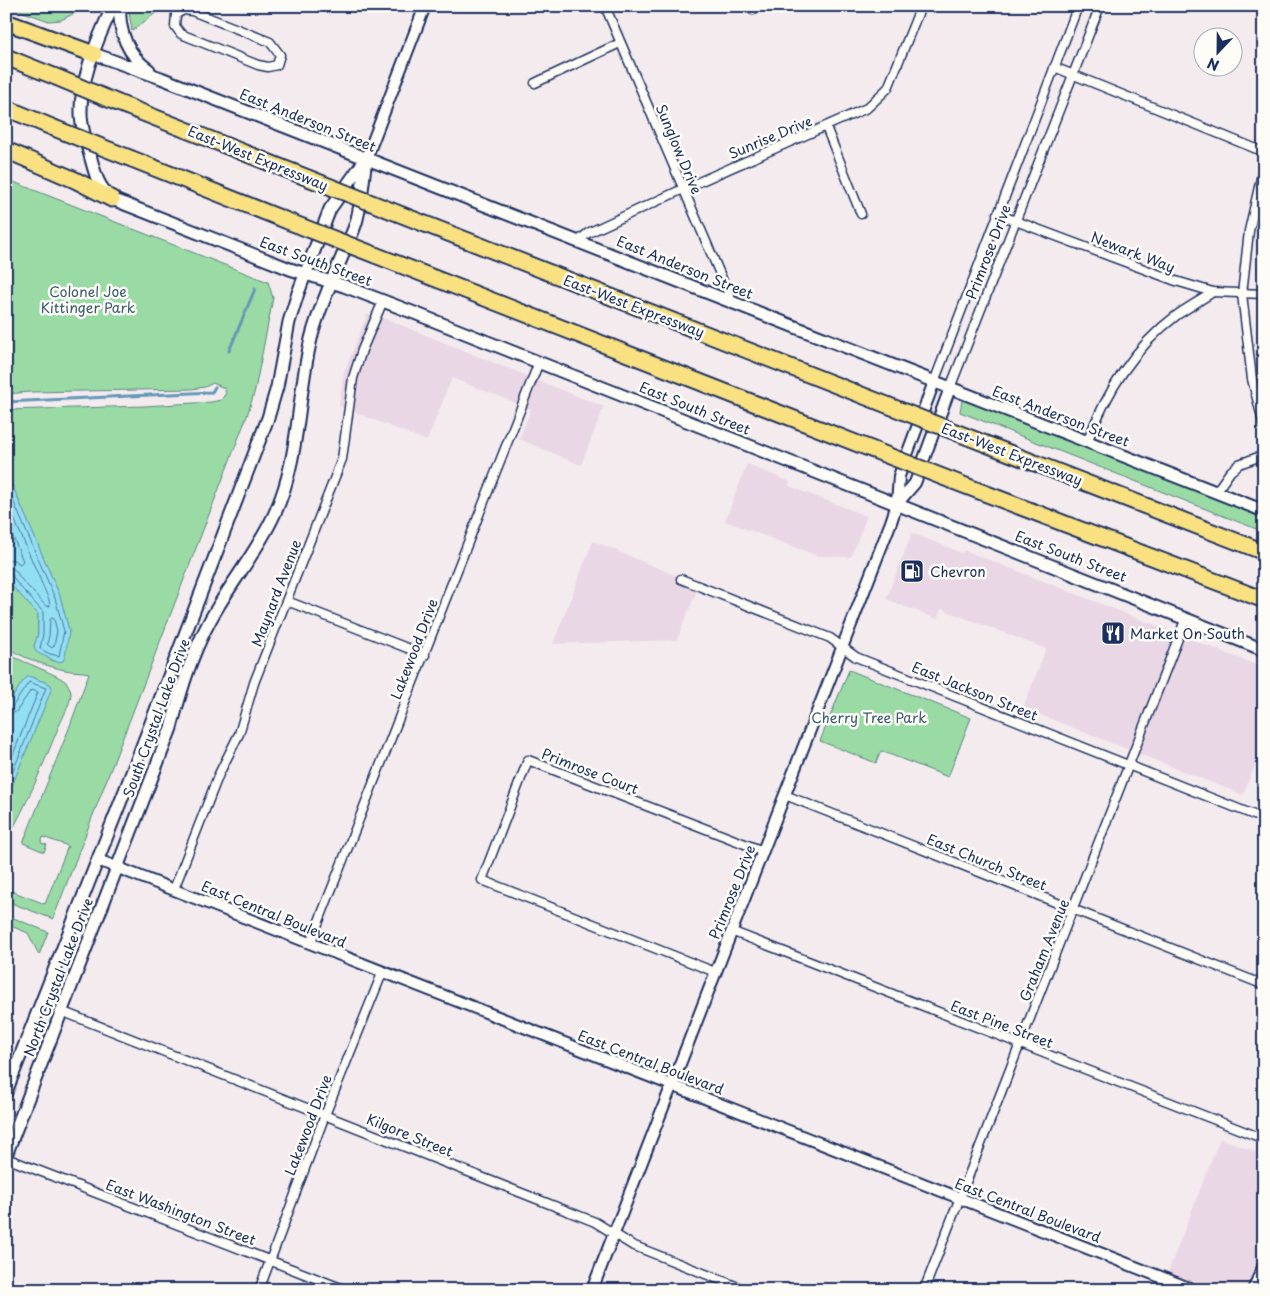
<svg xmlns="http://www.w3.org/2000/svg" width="1270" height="1296" viewBox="0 0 1270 1296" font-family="'Playpen Sans',sans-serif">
<rect width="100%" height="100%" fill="#f4ebef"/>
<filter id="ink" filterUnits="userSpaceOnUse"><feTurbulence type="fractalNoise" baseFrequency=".02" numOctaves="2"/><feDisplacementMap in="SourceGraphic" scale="10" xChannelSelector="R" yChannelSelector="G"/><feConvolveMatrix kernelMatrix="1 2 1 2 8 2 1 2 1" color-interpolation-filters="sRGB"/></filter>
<g filter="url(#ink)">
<g fill="#ead7e5">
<path d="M367 315 386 319 604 407 581 465 519 439 531 409 452 378 427 441 339 406 344 372Z"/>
<path d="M747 464 790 482 789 486 867 516 851 557 818 556 725 521Z"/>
<path d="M912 533 962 553 964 550 1264 668V743L1243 795 1023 708 1046 649 941 609 937 619 886 599Z"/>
<path d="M593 541 699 585 677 640 553 644Z"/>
<path d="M1220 1138 1264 1155V1290H1161Z"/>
</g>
<g fill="#9adaa4" stroke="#5a8481">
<path d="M6 6H89L61 20 49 21Z"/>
<path d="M128 6H165L132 31Z"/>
<path d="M6 179 268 282 273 298 255 390 247 416 53 919 6 901V889L45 904 68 846 43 837 41 843 47 845 44 852 23 843 68 731 89 673C81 671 73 672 65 670 49 667 19 657 6 646V574L11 585 38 614V634L34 646C43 654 50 664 63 661L69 631 60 596 6 471V410L145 406 211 402 221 400 226 393 224 388 213 383 205 387 192 389 30 392 6 394Z"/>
<path d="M962 400 1264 518V532L960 412Z"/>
<path d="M6 653C18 660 62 676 67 683 69 686 71 690 71 694 70 705 63 717 59 726 43 765 27 805 6 841V800L52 688 50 684 28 676 21 684 6 708Z"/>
<path d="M849 670 971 718 948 777 881 751 876 763 820 741Z"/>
<path d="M6 915 48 932 39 955 28 933 6 924Z"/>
</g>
<g fill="#92def3" stroke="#6298b7">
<path d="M6 471 60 596 69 631 65 657 63 661 57 662 36 652 34 646 38 634V614L11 585 6 574Z"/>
<path d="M28 676 50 684 52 688 6 800V708L21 684Z"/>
</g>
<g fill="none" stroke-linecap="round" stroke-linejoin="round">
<g stroke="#4b759a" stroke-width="1">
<path d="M6 484 55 598 64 631 59 656 50 654 40 649 43 634V612L16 582 12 575 6 573"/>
<path d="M6 500 49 600 50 606H46L21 579 16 571 11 567H6"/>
<path d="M6 520 23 561 20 564 14 560 6 559"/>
<path d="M52 618 54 619 57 631 54 646 52 648 47 644 49 636 50 620Z"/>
<path d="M6 709 12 707 29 682 46 688 6 789"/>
<path d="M6 715 16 712 31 690 38 692 6 772"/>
</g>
<g stroke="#6298b7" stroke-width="3">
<path d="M229 351 255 289"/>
<path d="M6 402 212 392 215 387"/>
</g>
<g stroke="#1b2f5e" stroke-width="11">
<g id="minor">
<path d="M605 6 732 302"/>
<path d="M184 10 192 11 270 42 280 55 277 65 268 67 258 65 181 34 175 26 176 14Z"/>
<path d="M753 10 755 6"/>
<path d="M1054 67 1264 152"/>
<path d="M535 83 620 43"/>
<path d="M826 127 861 214"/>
<path d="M1264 165 1249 231 1242 294 1252 379 1264 426"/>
<path d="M997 214 1176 281 1213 292 1264 294"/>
<path d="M578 241 588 233 683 189 867 108 888 88 921 6"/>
<path d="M934 382 1078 6"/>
<path d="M950 388 1100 6"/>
<path d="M1087 442C1107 392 1133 348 1177 315 1189 307 1201 300 1213 292"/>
<path d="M1216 492 1230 472 1239 464 1264 455"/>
<path d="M681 579 830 638 856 657 1264 819"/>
<path d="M287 601 425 655"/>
<path d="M785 795 1264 985"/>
<path d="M174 889 219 774 239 734 254 683 342 459 353 378 362 350 383 301"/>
<path d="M731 931 1264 1139"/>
<path d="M310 944 539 362"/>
<path d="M715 972 482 880 528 760 763 851"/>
<path d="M61 1011 595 1222 632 1245 746 1290"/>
<path d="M6 1158 346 1290"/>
<path d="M259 1290 325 1115 383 971"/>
<path d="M924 1290 1186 618"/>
</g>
</g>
<g stroke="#1b2f5e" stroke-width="14">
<g id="tertiary">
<path d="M366 159 425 6"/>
<path d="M897 504 915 483 950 388"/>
<path d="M98 860 1194 1290"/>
<path d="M592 1290 891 522 897 504 899 476 934 382"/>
<path d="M1253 1290 1264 1265"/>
</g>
</g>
<g stroke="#1b2f5e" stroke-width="15">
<g id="secondary">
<path d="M113 6C98 37 80 79 81 113 81 127 86 142 90 155 95 173 97 186 112 199L290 269 344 286 417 314 1264 650"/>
<path d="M120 6C118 31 128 56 149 70"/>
<path d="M94 54 161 78 1264 511"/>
<path d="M6 1092 126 788 268 418 277 387 289 322 298 293 330 209 365 160"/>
<path d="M6 1155 171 728C182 685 195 643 219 605 237 575 259 548 274 515 300 460 297 397 311 339 319 307 334 277 346 247 350 238 355 228 357 219 362 199 363 179 366 159"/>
</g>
</g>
<g stroke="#1b2f5e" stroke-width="19">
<g id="motorway">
<path d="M6 22 94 54"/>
<path d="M6 57 56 77"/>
<path d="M118 103 308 178"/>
<path d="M6 108 54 128"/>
<path d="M6 150 75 180 112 199"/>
<path d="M132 159 290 222"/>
<path d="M392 211 887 405"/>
<path d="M375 255 871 449"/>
<path d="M968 437 1264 552"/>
<path d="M953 481 1264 600"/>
</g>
</g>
<use href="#minor" stroke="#fdfcf7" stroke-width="8"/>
<use href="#tertiary" stroke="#fdfcf7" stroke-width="10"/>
<use href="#secondary" stroke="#fdfcf7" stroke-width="11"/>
<use href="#motorway" stroke="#f9e181" stroke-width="15"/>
<g stroke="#1b2f5e" stroke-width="19" stroke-linecap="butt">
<g id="motorway-bridge">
<path d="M56 77 118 103"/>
<path d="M54 128 132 159"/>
<path d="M308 178 392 211"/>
<path d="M290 222 375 255"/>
<path d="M887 405 968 437"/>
<path d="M871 449 953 481"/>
</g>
</g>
<use href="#motorway-bridge" stroke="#f9e181" stroke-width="15"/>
</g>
</g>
<defs>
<g id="fuel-square" transform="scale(1.25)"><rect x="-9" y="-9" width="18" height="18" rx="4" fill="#1b2f5e" stroke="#fdfcf7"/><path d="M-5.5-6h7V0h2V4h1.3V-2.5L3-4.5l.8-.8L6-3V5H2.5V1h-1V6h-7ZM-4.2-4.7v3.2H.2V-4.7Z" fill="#fff"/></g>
<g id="restaurant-square" transform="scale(1.25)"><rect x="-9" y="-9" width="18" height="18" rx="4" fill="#1b2f5e" stroke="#fdfcf7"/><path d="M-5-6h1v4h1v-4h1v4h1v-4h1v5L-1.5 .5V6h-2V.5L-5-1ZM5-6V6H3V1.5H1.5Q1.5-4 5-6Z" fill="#fff"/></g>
</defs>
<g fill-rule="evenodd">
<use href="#fuel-square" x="912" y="571"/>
<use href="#restaurant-square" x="1113" y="633"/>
</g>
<g text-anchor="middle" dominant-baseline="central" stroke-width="5" stroke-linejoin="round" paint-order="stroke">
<g font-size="14" fill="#1b2f5e" stroke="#fdfcf7">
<text transform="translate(308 120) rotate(22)">East Anderson Street</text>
<text transform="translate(770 137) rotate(-23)">Sunrise Drive</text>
<text transform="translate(679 149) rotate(67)">Sunglow Drive</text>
<text transform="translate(258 158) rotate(22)">East-West Expressway</text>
<text transform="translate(988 252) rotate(-69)">Primrose Drive</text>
<text transform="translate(1133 252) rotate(21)">Newark Way</text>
<text transform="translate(316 261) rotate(20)">East South Street</text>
<text transform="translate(685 267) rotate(22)">East Anderson Street</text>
<text transform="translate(634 306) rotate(21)">East-West Expressway</text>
<text transform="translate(695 408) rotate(22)">East South Street</text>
<text transform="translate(1061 416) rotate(21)">East Anderson Street</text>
<text transform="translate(1012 454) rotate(21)">East-West Expressway</text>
<text transform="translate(1071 556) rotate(21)">East South Street</text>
<text transform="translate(276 593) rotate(-69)">Maynard Avenue</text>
<text transform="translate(414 649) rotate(-69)">Lakewood Drive</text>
<text transform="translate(975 691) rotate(22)">East Jackson Street</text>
<text transform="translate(156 718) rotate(-70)">South Crystal Lake Drive</text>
<text transform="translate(590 771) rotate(21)">Primrose Court</text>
<text transform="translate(987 862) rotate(22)">East Church Street</text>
<text transform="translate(732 892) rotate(-68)">Primrose Drive</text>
<text transform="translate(274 914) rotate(22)">East Central Boulevard</text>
<text transform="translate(1044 950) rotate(-68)">Graham Avenue</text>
<text transform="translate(58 977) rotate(-69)">North Crystal Lake Drive</text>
<text transform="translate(1002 1024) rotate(21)">East Pine Street</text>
<text transform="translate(651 1062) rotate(21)">East Central Boulevard</text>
<text transform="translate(308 1125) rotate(-69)">Lakewood Drive</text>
<text transform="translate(410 1135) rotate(22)">Kilgore Street</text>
<text transform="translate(1028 1210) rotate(21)">East Central Boulevard</text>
<text transform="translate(181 1212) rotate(21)">East Washington Street</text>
</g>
<g font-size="14" fill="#3b5a70" stroke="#fdfcf7">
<text x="88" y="291">Colonel Joe<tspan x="88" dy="16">Kittinger Park</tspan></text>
<text x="869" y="717">Cherry Tree Park</text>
</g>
<g font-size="14" fill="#1b2f5e" stroke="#fdfcf7" text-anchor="start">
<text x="930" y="571">Chevron</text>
<text x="1130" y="633">Market On South</text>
</g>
</g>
<rect width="1270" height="1296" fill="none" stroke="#fdfcf7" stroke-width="25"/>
<rect x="12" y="12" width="1245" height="1271" fill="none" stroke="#1b2f5e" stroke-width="2" filter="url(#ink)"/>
<g transform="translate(1218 52) rotate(202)"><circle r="24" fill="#fdfcf7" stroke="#a3aaba"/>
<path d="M0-4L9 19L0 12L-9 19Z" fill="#1b2f5e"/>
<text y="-8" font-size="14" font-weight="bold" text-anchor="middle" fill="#1b2f5e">N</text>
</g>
</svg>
